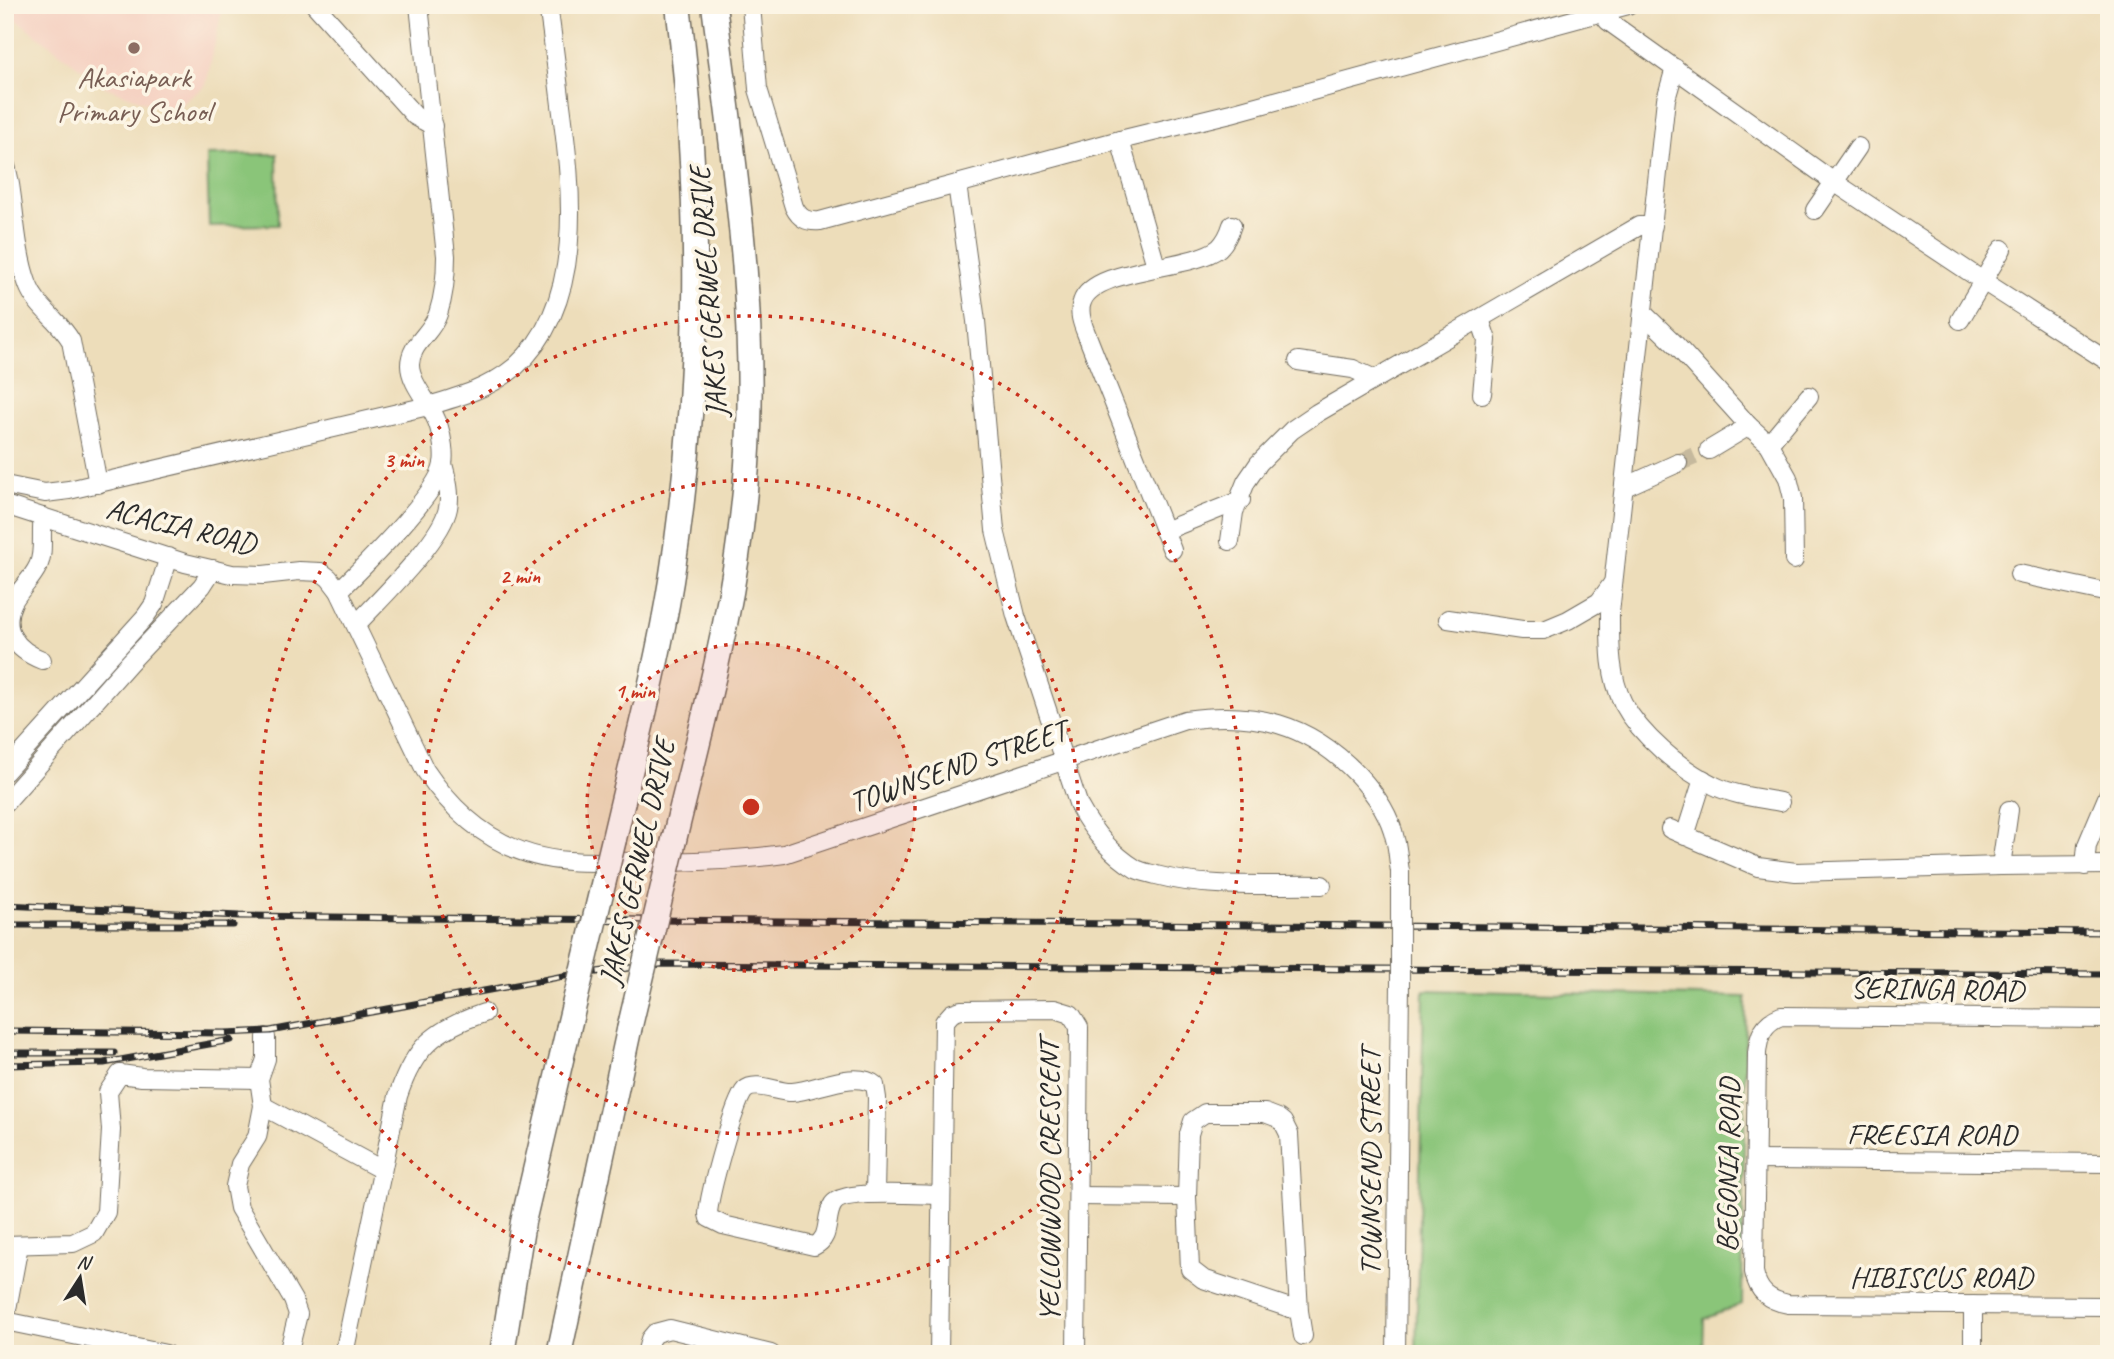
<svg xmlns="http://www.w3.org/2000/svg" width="2114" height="1359" viewBox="0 0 2114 1359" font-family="Caveat,sans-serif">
<rect width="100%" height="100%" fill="#fcf5e5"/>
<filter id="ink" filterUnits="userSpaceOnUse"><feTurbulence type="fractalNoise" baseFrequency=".0143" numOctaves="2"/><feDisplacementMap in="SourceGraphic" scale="14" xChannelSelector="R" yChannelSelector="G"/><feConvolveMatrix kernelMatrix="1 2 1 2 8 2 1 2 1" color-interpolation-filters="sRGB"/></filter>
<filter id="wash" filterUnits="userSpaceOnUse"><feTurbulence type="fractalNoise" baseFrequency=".00686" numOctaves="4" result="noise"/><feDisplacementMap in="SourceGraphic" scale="28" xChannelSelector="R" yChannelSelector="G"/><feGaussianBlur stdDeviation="1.57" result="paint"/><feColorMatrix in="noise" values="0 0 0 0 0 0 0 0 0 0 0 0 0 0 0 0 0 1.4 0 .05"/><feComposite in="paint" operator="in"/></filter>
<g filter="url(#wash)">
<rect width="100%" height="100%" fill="#edddba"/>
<path fill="#f5d2c2" d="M5 5H223L206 85 172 112 105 87 5 11Z"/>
<g fill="#8ac579" stroke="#5a7852" stroke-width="2">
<path d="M277 154 278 225 209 226 207 155Z"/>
<path d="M1424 990 1746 997 1742 1304 1704 1319 1703 1354H1416Z"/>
</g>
</g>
<g filter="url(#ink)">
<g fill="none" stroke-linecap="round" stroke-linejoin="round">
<path stroke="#c6b99d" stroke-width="18" stroke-dasharray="18 9" stroke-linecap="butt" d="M1678 463 1709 450"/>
<g stroke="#6f695d" stroke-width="20">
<g id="minor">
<path d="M315 5 415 116 433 126"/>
<path d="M751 5 758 89 794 207C800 219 807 222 820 221L1120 140 1231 113 1628 5"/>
<path d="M1601 12 1608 21 1834 182 1983 281 2109 362"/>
<path d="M1675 68 1666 99 1610 613C1610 643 1609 675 1623 703 1640 735 1680 769 1713 785 1732 795 1759 798 1780 802"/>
<path d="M1120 140 1156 266"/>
<path d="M5 163C10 177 11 192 13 206 16 232 19 261 28 285 36 307 60 321 71 341L98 484"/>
<path d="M957 184 976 321 995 530 1016 616 1079 806C1093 832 1110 853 1136 869 1142 872 1149 873 1156 875 1208 889 1268 884 1322 885"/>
<path d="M1815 210 1858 147"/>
<path d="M1644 314 1675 344 1749 426 1769 444 1788 478 1793 498 1794 560"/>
<path d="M1480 319 1487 340 1482 394"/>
<path d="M1960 320 2002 249"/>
<path d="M1298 361 1353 369 1375 379"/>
<path d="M1769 444 1809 396"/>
<path d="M1709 450 1749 426"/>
<path d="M5 485 45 493 69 490 428 406C459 397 490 388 515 367 586 304 572 189 561 105 557 72 553 39 548 5"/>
<path d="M1625 487 1678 463"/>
<path d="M5 505 185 563 232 574 263 575 299 571 321 572 329 578 339 591 425 770C459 821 505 857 569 861 592 863 616 861 639 862 688 862 735 861 784 854L1185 720C1254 710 1308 723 1357 774 1374 792 1390 815 1395 839 1398 849 1398 860 1400 871"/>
<path d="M1164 531 1241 500"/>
<path d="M1230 541 1234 512 1246 482 1259 463 1292 430 1317 413 1639 226H1653"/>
<path d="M1172 550 1086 333C1082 323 1078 312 1082 302 1093 267 1192 270 1219 248 1226 241 1229 235 1232 225"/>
<path d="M2019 574 2109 593"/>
<path d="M339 591C362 568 439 493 443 464 445 454 442 437 439 427 434 407 410 385 410 365 410 344 432 333 438 314 444 296 446 276 446 256L419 5"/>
<path d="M1448 619 1522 630H1544L1568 620 1599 602 1612 584"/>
<path d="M356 625C380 599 442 540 448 508 451 493 447 479 443 464"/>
<path d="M42 660C16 650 0 630 13 602 20 589 32 579 38 566 45 552 40 533 43 517"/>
<path d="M5 772 145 617 154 604 169 557"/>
<path d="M5 803 130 662 202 586 213 569"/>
<path d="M1670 829 1758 867 1796 872 2001 866 2109 865"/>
<path d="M1685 836 1703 779"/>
<path d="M2001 866 2009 810"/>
<path d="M2085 866 2087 845 2109 793"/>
<path d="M2109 1019 1781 1016C1763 1023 1759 1035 1757 1053L1754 1272C1758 1292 1768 1300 1788 1304L2109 1306"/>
<path d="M266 1037V1059L259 1079 263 1106 257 1137 240 1164 235 1186 239 1208 293 1300 298 1314 288 1354"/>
<path d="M263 1106 382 1170"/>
<path d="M1756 1160 2109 1163"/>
<path d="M875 1194 877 1098 875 1085C855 1069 815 1091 792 1092 778 1093 756 1080 745 1090 734 1101 709 1195 708 1214L709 1218 723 1225 814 1246C832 1238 824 1218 833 1204 842 1189 921 1195 940 1195"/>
<path d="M1078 1196 1187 1197"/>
<path d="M5 1245 73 1243 94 1233 106 1212 111 1130 108 1092 120 1074 142 1077 259 1079"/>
<path d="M1299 1311 1203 1279 1190 1269 1187 1197 1189 1134 1193 1121 1205 1113H1265L1278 1118 1283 1122 1289 1134 1299 1311 1303 1336"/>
<path d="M5 1320 19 1245"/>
<path d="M5 1321 166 1354"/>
<path d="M344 1354 398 1096C414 1047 435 1029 484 1013"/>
<path d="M646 1354 650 1339 655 1333 670 1329 771 1354"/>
<path d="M939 1354 944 1022 952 1013 961 1010 1055 1009 1071 1014 1079 1027 1076 1354"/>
<path d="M1396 1354 1400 982"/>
<path d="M1973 1354V1305"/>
</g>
</g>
<g stroke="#6f695d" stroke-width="27">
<g id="highway">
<path d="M614 839C634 753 657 668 671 581 702 386 702 201 678 5"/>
<path d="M674 840C704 716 739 593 747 465 758 313 733 156 714 5"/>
<path d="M502 1354 523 1222 568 1030"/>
<path d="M559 1354 629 1030"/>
</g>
</g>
<use href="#minor" stroke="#fff" stroke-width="18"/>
<use href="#highway" stroke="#fff" stroke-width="24"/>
<g stroke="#2b2b2b" stroke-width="7">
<g id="rail">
<path d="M5 905 239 916 413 918 2109 932"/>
<path d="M5 925H233"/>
<path d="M5 1031 225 1033 270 1031 564 976 661 964 2109 974"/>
<path d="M5 1053H114"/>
<path d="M5 1065 104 1063 231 1040"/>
</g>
</g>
<use href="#rail" stroke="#fcf5e5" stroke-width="4.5" stroke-dasharray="13" stroke-linecap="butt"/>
<g stroke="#6f695d" stroke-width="20" stroke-linecap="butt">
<path id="minor-bridge" d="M1400 982V871"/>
</g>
<g stroke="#6f695d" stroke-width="27" stroke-linecap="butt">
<g id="highway-bridge">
<path d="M568 1030 614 839"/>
<path d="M629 1030 674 840"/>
</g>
</g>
<use href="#minor-bridge" stroke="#fff" stroke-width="18"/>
<use href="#highway-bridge" stroke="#fff" stroke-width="24"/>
</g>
</g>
<circle cx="751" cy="807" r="164" fill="#c8321e" fill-opacity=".12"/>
<g fill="none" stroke="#c8321e" stroke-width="3.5" stroke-dasharray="3.5 7">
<circle cx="751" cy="807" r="164"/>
<circle cx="751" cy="807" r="327"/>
<circle cx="751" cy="807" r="491"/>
</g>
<circle fill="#8d6e63" stroke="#fcf5e5" stroke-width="2.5" cx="134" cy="48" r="7"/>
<g text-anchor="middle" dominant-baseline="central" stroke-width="7" stroke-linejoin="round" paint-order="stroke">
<g font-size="30" fill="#785e54" stroke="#fcf5e5">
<text x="134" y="77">Akasiapark<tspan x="134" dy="34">Primary School</tspan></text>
</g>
<g font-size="30" fill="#2b2b2b" stroke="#fcf5e5">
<text transform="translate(708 292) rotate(-94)">JAKES GERWEL DRIVE</text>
<text transform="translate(181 526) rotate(14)">ACACIA ROAD</text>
<text transform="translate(958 766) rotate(-19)">TOWNSEND STREET</text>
<text transform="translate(637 862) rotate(-77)">JAKES GERWEL DRIVE</text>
<text transform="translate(1937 989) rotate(1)">SERINGA ROAD</text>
<text x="1932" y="1134">FREESIA ROAD</text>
<text transform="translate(1370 1162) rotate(-90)">TOWNSEND STREET</text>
<text transform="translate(1728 1165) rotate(-89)">BEGONIA ROAD</text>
<text transform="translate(1049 1181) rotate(-90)">YELLOWWOOD CRESCENT</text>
<text x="1941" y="1277">HIBISCUS ROAD</text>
</g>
</g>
<circle cx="751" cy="807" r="10" fill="#c8321e" stroke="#fcf5e5" stroke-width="3.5"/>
<g font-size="21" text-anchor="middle" font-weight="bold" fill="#c8321e" stroke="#fcf5e5" stroke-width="7" stroke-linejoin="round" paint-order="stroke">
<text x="404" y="467">3 min</text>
<text x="520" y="583">2 min</text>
<text x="635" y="698">1 min</text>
</g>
<rect width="2114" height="1359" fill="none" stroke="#fcf5e5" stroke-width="28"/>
<g transform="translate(80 1278) rotate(12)" stroke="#fcf5e5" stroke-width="5" paint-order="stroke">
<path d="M0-5L12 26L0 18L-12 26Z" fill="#2b2b2b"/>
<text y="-10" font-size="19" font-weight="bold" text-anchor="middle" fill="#2b2b2b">N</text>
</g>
</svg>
